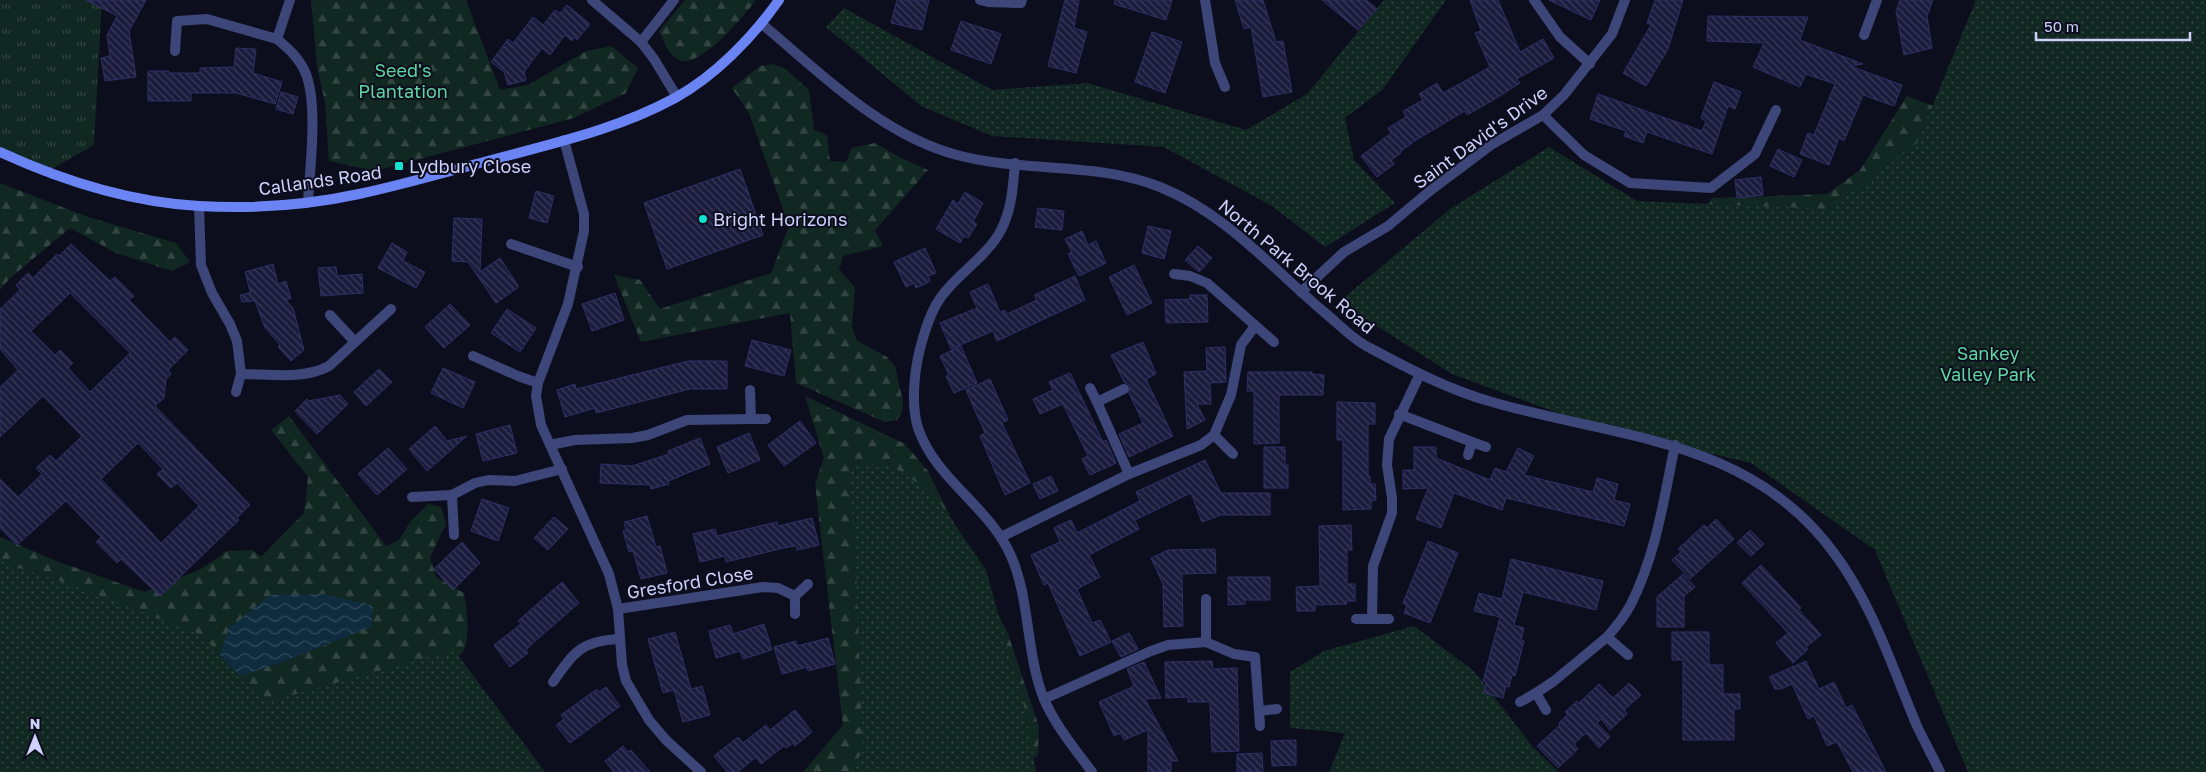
<svg xmlns="http://www.w3.org/2000/svg" width="2206" height="772" viewBox="0 0 2206 772" font-family="'Golos Text',sans-serif">
<defs>
<pattern id="grass-tufts" width="24" height="20" patternUnits="userSpaceOnUse" patternTransform="scale(1.25)"><rect width="24" height="20" fill="#112721"/><path d="M3 7l-1-3M5 7V3M7 7l1-3M15 17l-1-3M17 17v-4M19 17l1-3" fill="none" stroke="#324542"/></pattern>
<pattern id="forest-firs" width="22" height="20" patternUnits="userSpaceOnUse" patternTransform="scale(1.25)"><rect width="22" height="20" fill="#112721"/><path d="M5 1l3.5 6h-7zM16 11l3.5 6h-7z" fill="#324542"/></pattern>
<pattern id="park-dots" width="8" height="8" patternUnits="userSpaceOnUse" patternTransform="scale(1.25)"><rect width="8" height="8" fill="#112721"/><path d="M2 2h.1M6 6h.1" fill="none" stroke="#324542" stroke-width="1.8" stroke-linecap="round"/></pattern>
<pattern id="water-waves" width="16" height="10" patternUnits="userSpaceOnUse" patternTransform="scale(1.25)"><rect width="16" height="10" fill="#0f2c3f"/><path d="M0 5q4-4 8 0t8 0" fill="none" stroke="#314a5c"/></pattern>
<pattern id="building-back-hatch" width="6" height="6" patternUnits="userSpaceOnUse" patternTransform="scale(1.25)"><rect width="6" height="6" fill="#1b1b3d"/><path d="M-1 5l2 2M0 0l6 6M5-1l2 2" fill="none" stroke="#3b3b5a"/></pattern>
</defs>
<rect width="100%" height="100%" fill="#0d0e1d"/>
<path fill="url(#grass-tufts)" d="M0 0H102L94 145 45 173 0 152Z"/>
<g fill="url(#forest-firs)">
<path d="M311 0H466L500 90 528 85 586 51 611 46 638 68 626 93 574 118 375 171 329 161 325 102 317 66Z"/>
<path d="M685 0H756C745 15 699 70 679 60 668 55 664 41 659 31Z"/>
<path d="M772 64 784 68 809 90 814 130 827 135 830 161 846 162 852 148 875 143 899 157 928 170 875 230 883 246 843 256 839 269 855 288 852 327 857 341 887 357 895 366 903 402 902 412 897 420 885 422 796 383 790 313 641 342 614 275 640 280 660 309 771 273 789 226 749 113 732 88 760 66Z"/>
<path d="M1907 96 1949 112 1902 221 1693 224 1712 198 1827 194 1860 170Z"/>
<path d="M0 183 88 217 176 243 190 262 172 271 116 253 70 228 9 279 0 290Z"/>
<path d="M805 396 905 444 928 471 1008 634 1039 727 1038 756 1016 763 1017 772H803L843 725 815 484 824 458Z"/>
<path d="M289 416 386 546 399 540 410 522 428 504 441 507 446 524 430 557 436 577 464 593C467 613 471 636 462 654L313 722 0 641V537L59 562 145 592 201 569 227 551 253 550 261 557 304 513 308 477 271 430Z"/>
</g>
<g fill="url(#park-dots)">
<path d="M1384 0H1446L1383 89 1345 118 1354 160 1395 203 1325 247 1272 206 1164 147 992 136 921 106 826 27 844 8 992 90 1088 83 1246 130 1307 94Z"/>
<path d="M1976 0H2206V772H1968L1875 550 1751 463 1593 426 1452 374 1339 302 1450 209 1549 147 1637 201 1830 209 1917 143Z"/>
<path d="M849 464 892 466 934 494 986 570 1026 713 1036 772H848L863 751 856 568Z"/>
<path d="M0 558 13 566 75 586 201 635 267 702 454 650 545 772H0Z"/>
<path d="M1414 626 1475 672 1532 746 1559 772H1329L1345 733 1290 728V672L1324 651Z"/>
</g>
<path fill="url(#water-waves)" d="M324 594 373 606 371 627 280 663 240 676 220 655 229 628 270 595Z"/>
<g fill="url(#building-back-hatch)" stroke="#2e2f67" fill-rule="evenodd">
<path d="M86 0H146L129 31 136 77 105 81 101 58 110 56 107 35 117 16Z"/>
<path d="M897 0H929L922 30 891 23Z"/>
<path d="M1065 0H1079L1074 28 1087 32 1076 73 1048 66Z"/>
<path d="M1115 0H1172L1166 20 1114 4Z"/>
<path d="M1235 0H1263L1276 42 1283 41 1292 92 1263 97 1251 27 1244 29Z"/>
<path d="M1322 0H1366L1377 9 1358 30Z"/>
<path d="M1470 0H1498L1520 52 1543 39 1554 58 1517 79 1520 83 1495 99 1467 115 1465 111 1416 140 1400 152 1401 153 1391 160 1394 164 1377 177 1361 156 1391 133 1388 128 1406 117 1403 111 1423 100 1419 94 1437 83 1443 93 1490 67 1475 33 1481 31Z"/>
<path d="M1549 0H1600L1591 20Z"/>
<path d="M1655 0H1683L1668 49 1646 86 1623 73 1651 25 1647 23Z"/>
<path d="M1900 0H1933L1927 16 1932 48 1904 55 1896 11Z"/>
<path d="M567 5 590 24 577 40 574 37 572 41 565 35 550 55 542 48 524 72 526 80 508 85 504 72 491 62 508 39 513 43 533 17 543 25 555 10 560 13Z"/>
<path d="M1708 16 1808 17 1800 40 1863 64 1850 66 1902 85 1894 106 1863 95 1844 141 1839 138 1829 165 1800 154 1808 133 1814 135 1835 84 1806 74 1800 87 1753 67 1764 43 1707 41Z"/>
<path d="M961 21 1001 34 991 64 951 50Z"/>
<path d="M1152 32 1182 42 1165 93 1135 82Z"/>
<path d="M236 48 256 49 253 73 282 82 275 104 236 93H191V101H148V71H169V73H200V68L234 67Z"/>
<path d="M1714 82 1741 92 1735 109 1728 106 1712 154 1647 132 1643 143 1624 136 1626 131 1590 119 1598 94 1702 131 1706 121 1701 118Z"/>
<path d="M281 92 298 97 293 114 276 109Z"/>
<path d="M1778 149 1802 160 1794 177 1770 166Z"/>
<path d="M740 169 763 235 667 269 644 203Z"/>
<path d="M1761 177 1763 195 1737 198 1735 180Z"/>
<path d="M536 191 554 196 547 223 529 218Z"/>
<path d="M965 192 983 203 973 222 977 224 968 238 964 236 960 243 936 229 953 200 958 204Z"/>
<path d="M1038 208 1064 211 1062 230 1035 227Z"/>
<path d="M454 218 482 219 480 272 500 258 519 287 496 303 468 262 452 261Z"/>
<path d="M1148 226 1171 231 1164 259 1142 253Z"/>
<path d="M1082 231 1088 245 1096 241 1106 263 1079 276 1068 254 1072 252 1065 239Z"/>
<path d="M392 243 407 252 403 261 425 272 416 288 378 268Z"/>
<path d="M71 244 110 281 115 277 134 296 129 300 170 342 175 337 188 350 168 370 171 374 166 379 164 398 155 406 250 505 237 518 239 520 160 596 121 559 117 563 96 542 101 537 66 501 17 545 0 528V479L18 497 42 474 36 468 50 455 56 461 82 436 43 396 0 437V387L18 370 0 349V309L20 290 16 285 28 273 33 278 57 254 59 256ZM70 293 130 353 90 392 68 368 73 363 60 350 55 355 31 331ZM138 443 163 469 157 474 171 488 177 483 199 506 161 543 101 479Z"/>
<path d="M1198 246 1212 258 1199 272 1185 260Z"/>
<path d="M925 248 936 273 928 276 930 281 923 285 916 288 914 283 906 287 894 262Z"/>
<path d="M273 264 278 284 286 281 291 299H285L293 308 304 350 291 361 278 347 280 345 265 328 255 301 242 302 240 295 252 292 250 291 245 272Z"/>
<path d="M1134 265 1152 303 1127 315 1109 277Z"/>
<path d="M336 267 337 276 362 274 363 293 321 296 318 268Z"/>
<path d="M1075 276 1085 300 997 341 993 331 951 349 940 323 977 308 970 292 988 284 1000 312 1005 310 1007 314 1037 300 1034 295Z"/>
<path d="M615 293 624 320 592 331 582 304Z"/>
<path d="M1190 295H1207L1208 322 1166 323 1165 300 1190 299Z"/>
<path d="M450 304 470 325 444 348 425 327Z"/>
<path d="M507 309 536 328 520 352 491 333Z"/>
<path d="M752 340 791 350 784 376 745 366Z"/>
<path d="M1143 342 1156 374 1146 379 1173 436 1129 457 1119 434 1143 423 1129 393 1130 386 1124 382 1111 355Z"/>
<path d="M961 346 977 383 954 393 946 376 949 375 940 356Z"/>
<path d="M1225 347 1226 382 1210 383 1211 404H1197L1205 420 1187 429 1184 372 1207 371 1206 348Z"/>
<path d="M688 361H727V389H690L596 413 595 408 565 417 557 390 575 384 576 389Z"/>
<path d="M443 368 475 382 463 408 431 393Z"/>
<path d="M379 369 392 382 366 406 354 392Z"/>
<path d="M1248 372H1312V374L1324 375 1323 395H1279V443L1254 444V391H1247Z"/>
<path d="M1070 373 1103 442 1106 440 1116 463 1090 475 1082 459 1088 456 1063 404 1040 414 1033 399 1053 390 1049 382Z"/>
<path d="M990 379 1008 420 1002 423 1030 483 1005 495 980 436 985 433 966 390Z"/>
<path d="M340 395 348 404 317 434 295 411 307 399 309 401Z"/>
<path d="M1337 402 1375 403V424H1368V476H1370V484H1375L1376 500 1371 501V509L1343 510V440H1337Z"/>
<path d="M800 421 816 443 784 466 768 445Z"/>
<path d="M510 425 517 453 483 461 476 434Z"/>
<path d="M435 426 447 441 467 436 427 471 409 449Z"/>
<path d="M749 433 760 460 728 473 717 447Z"/>
<path d="M700 438 710 464 668 481 669 484 651 489 650 485 600 483 601 464 632 466 669 454 668 451Z"/>
<path d="M1264 447H1285V465H1288V488H1264Z"/>
<path d="M1414 447H1436V458L1490 480 1495 468 1506 472 1518 448 1534 456 1524 475 1593 492 1597 478 1618 484 1614 500 1630 504 1624 526 1506 498 1502 510 1454 493 1441 528 1416 519 1428 488 1403 489V470H1414Z"/>
<path d="M388 448 407 469 377 495 358 474Z"/>
<path d="M1205 460 1221 493H1270V515H1221L1202 522 1191 493 1135 520 1139 529 1089 555 1100 577 1077 589 1092 623 1100 620 1111 642 1080 656 1048 583 1044 585 1031 555 1060 542 1054 528 1071 520 1077 533 1140 501 1136 492Z"/>
<path d="M1051 476 1058 491 1040 499 1033 484Z"/>
<path d="M482 499 509 508 498 541 471 531Z"/>
<path d="M647 516 656 547 660 546 667 573 641 579 633 551 629 552 623 531 626 530 624 522Z"/>
<path d="M554 517 568 529 548 550 534 538Z"/>
<path d="M812 518 819 545 797 550 796 546 788 547 726 562 725 556 700 562 693 534 715 529 717 536 777 522 778 526Z"/>
<path d="M1716 519 1734 539 1690 579 1672 560 1681 552 1678 549 1689 539 1704 525 1707 528Z"/>
<path d="M1351 525 1352 550H1347V584H1355V601H1346L1347 604 1315 605V611H1297L1296 587 1320 586 1319 526Z"/>
<path d="M1750 530 1764 544 1751 556 1737 543Z"/>
<path d="M1428 541 1458 553 1430 623 1404 613 1407 605 1403 603Z"/>
<path d="M462 542 480 563 453 590 434 569Z"/>
<path d="M1215 549 1216 573 1182 574 1183 626 1164 627 1163 584 1151 558 1168 550Z"/>
<path d="M1511 559 1603 581 1596 610 1523 592 1514 625 1524 628 1521 640 1524 641 1515 676 1512 675 1509 687 1506 686 1503 698 1484 693 1486 682 1483 681 1500 617 1474 611 1479 593 1502 599Z"/>
<path d="M1761 565 1801 608 1799 610 1821 635 1806 647 1808 649 1793 663 1776 643 1788 633 1742 583Z"/>
<path d="M1683 574 1695 587 1684 596V627H1657V597Z"/>
<path d="M1228 577H1270V600H1245V604L1228 605Z"/>
<path d="M562 582 579 603 532 644 526 650 528 653 510 667 494 645 521 624 518 621Z"/>
<path d="M764 624 772 650 743 659 740 651 716 658 709 631 730 625 733 634Z"/>
<path d="M675 632 691 689 702 686 710 715 683 722 674 690 663 693 648 639Z"/>
<path d="M1672 632H1709V665H1723V694H1740V709H1734V740H1683V660H1672Z"/>
<path d="M1129 633 1138 649 1121 657 1112 641Z"/>
<path d="M828 638 835 664 808 671 807 667 782 674 774 647 796 641 797 646Z"/>
<path d="M1212 661 1213 669 1237 668 1239 751 1212 752 1210 702H1188V697L1166 698 1165 662Z"/>
<path d="M1806 661 1819 689 1834 682 1846 708 1852 705 1886 772H1853L1837 742 1827 746 1814 716 1808 719 1792 684 1781 689H1775L1769 677Z"/>
<path d="M1144 662 1161 698 1145 699 1178 761H1171V772H1148V730L1124 740 1121 733 1114 736 1099 702 1134 686 1127 669Z"/>
<path d="M1629 683 1641 695 1624 710 1627 714 1610 730 1601 719 1597 723 1610 737 1599 748 1586 733 1574 744 1578 749 1558 768 1537 746 1560 725 1559 723 1568 714 1565 712 1577 701 1579 703 1599 684 1613 698Z"/>
<path d="M606 687 620 706 570 743 556 725 564 719 561 715 597 689 599 692Z"/>
<path d="M795 710 812 732 795 746 793 743 786 748 784 746 761 764 756 757 738 772H727L714 756 738 737 743 743 766 725 770 730Z"/>
<path d="M1296 740V765L1272 766 1271 741Z"/>
<path d="M623 746 628 752 631 750 650 772H614L605 761Z"/>
<path d="M1262 753 1263 772H1237V754Z"/>
</g>
<g fill="none" stroke-linecap="round" stroke-linejoin="round">
<g stroke="#3c4679" stroke-width="10">
<path d="M290 0 277 39C289 49 300 59 306 74 318 106 310 167 308 202"/>
<path d="M592 0 641 42 654 59 677 97"/>
<path d="M980 0 988 2 1021 3 1022 0"/>
<path d="M1205 0 1215 63 1225 87"/>
<path d="M1534 0 1560 37 1590 64"/>
<path d="M762 24C821 73 881 135 957 155 1024 173 1095 161 1160 187 1225 213 1272 268 1324 312 1339 324 1353 340 1370 348 1409 369 1449 390 1492 402 1617 438 1750 438 1834 553 1873 605 1892 667 1917 726 1924 741 1933 757 1940 772"/>
<path d="M1864 35 1877 0"/>
<path d="M641 42 674 0"/>
<path d="M175 51 177 21 207 19 277 39"/>
<path d="M1543 115 1584 155 1630 183 1711 188 1755 154 1776 110"/>
<path d="M1015 163C1013 186 1012 209 1001 230 987 257 959 272 941 297 932 309 927 324 923 338 915 364 910 401 918 428 935 479 990 507 1011 556 1030 598 1026 655 1044 699 1055 725 1075 749 1092 772"/>
<path d="M199 206 201 265 212 293 230 324 237 341 241 374C269 374 303 380 329 366L391 309"/>
<path d="M511 244 578 267"/>
<path d="M1174 274 1190 276 1207 283 1274 342"/>
<path d="M1301 292 1344 252 1388 226 1431 190 1491 145 1543 115 1564 95 1612 34 1625 0"/>
<path d="M330 315 355 342"/>
<path d="M473 356 518 376 538 383 568 304 584 231V214L564 140"/>
<path d="M538 383 536 396 541 425 609 574 618 609 622 665 626 681 649 720 666 740 701 772"/>
<path d="M1090 388 1097 402 1124 389"/>
<path d="M750 390 751 419H766"/>
<path d="M236 392 241 374"/>
<path d="M1097 402 1129 474"/>
<path d="M1399 414 1472 442"/>
<path d="M550 445 575 440 632 438 648 435 687 420 751 419"/>
<path d="M1233 454 1214 435 1231 395 1241 345 1255 326"/>
<path d="M1468 455 1472 442 1486 447"/>
<path d="M452 495 454 535"/>
<path d="M412 497 452 495 475 483 488 480 515 481 562 469"/>
<path d="M1001 537 1129 474 1201 445 1214 435"/>
<path d="M1206 599V642"/>
<path d="M618 609 763 587 778 588 795 596"/>
<path d="M795 614V596L808 584"/>
<path d="M1356 619H1389"/>
<path d="M1372 619 1373 566 1392 513V498L1387 465 1389 439 1420 374"/>
<path d="M1607 637C1616 627 1625 616 1631 604 1656 555 1664 498 1675 445"/>
<path d="M553 682C574 652 581 641 619 639"/>
<path d="M1536 693 1554 681 1607 637 1628 655"/>
<path d="M1044 699 1151 651 1168 645 1206 642 1234 654 1255 657 1259 711"/>
<path d="M1520 702 1536 693 1546 710"/>
<path d="M1260 726 1259 711 1277 709"/>
</g>
<path stroke="#6b84f4" stroke-width="10" d="M0 152C63 181 129 202 199 206 252 209 308 205 359 194 406 184 453 170 499 158 559 142 620 128 675 98 715 76 753 37 779 0"/>
</g>
<g fill="#10e4ce" stroke="#0d0e1d" stroke-width="2">
<rect x="394" y="161" width="10" height="10" rx="2.5"/>
<circle cx="703" cy="219" r="5"/>
</g>
<g text-anchor="middle" dominant-baseline="central" stroke-width="4" stroke-linejoin="round" paint-order="stroke">
<g font-size="18" fill="#5fd5a0" stroke="#0d0e1d">
<text x="403" y="70">Seed's<tspan x="403" dy="21">Plantation</tspan></text>
<text x="1988" y="353">Sankey<tspan x="1988" dy="21">Valley Park</tspan></text>
</g>
<g font-size="18" fill="#cdd1fb" stroke="#0d0e1d">
<text transform="translate(1480 137) rotate(-36)">Saint David's Drive</text>
<text transform="translate(320 180) rotate(-8)">Callands Road</text>
<text transform="translate(1297 266) rotate(40)">North Park Brook Road</text>
<text transform="translate(690 582) rotate(-9)">Gresford Close</text>
</g>
<g font-size="18" fill="#cdd1fb" stroke="#0d0e1d" text-anchor="start">
<text x="409" y="166">Lydbury Close</text>
<text x="713" y="219">Bright Horizons</text>
</g>
</g>
<g transform="translate(35 737)" stroke="#0d0e1d" stroke-width="4" paint-order="stroke">
<path d="M0-4L9 19L0 12L-9 19Z" fill="#cdd1fb"/>
<text y="-8" font-size="14" font-weight="bold" text-anchor="middle" fill="#cdd1fb">N</text>
</g>
<path d="M2036 32v8h154v-8" fill="none" stroke="#cdd1fb" stroke-width="2.5"/>
<text x="2044" y="32" font-size="15" fill="#cdd1fb" stroke="#0d0e1d" stroke-width="4" paint-order="stroke">50 m</text>
</svg>
